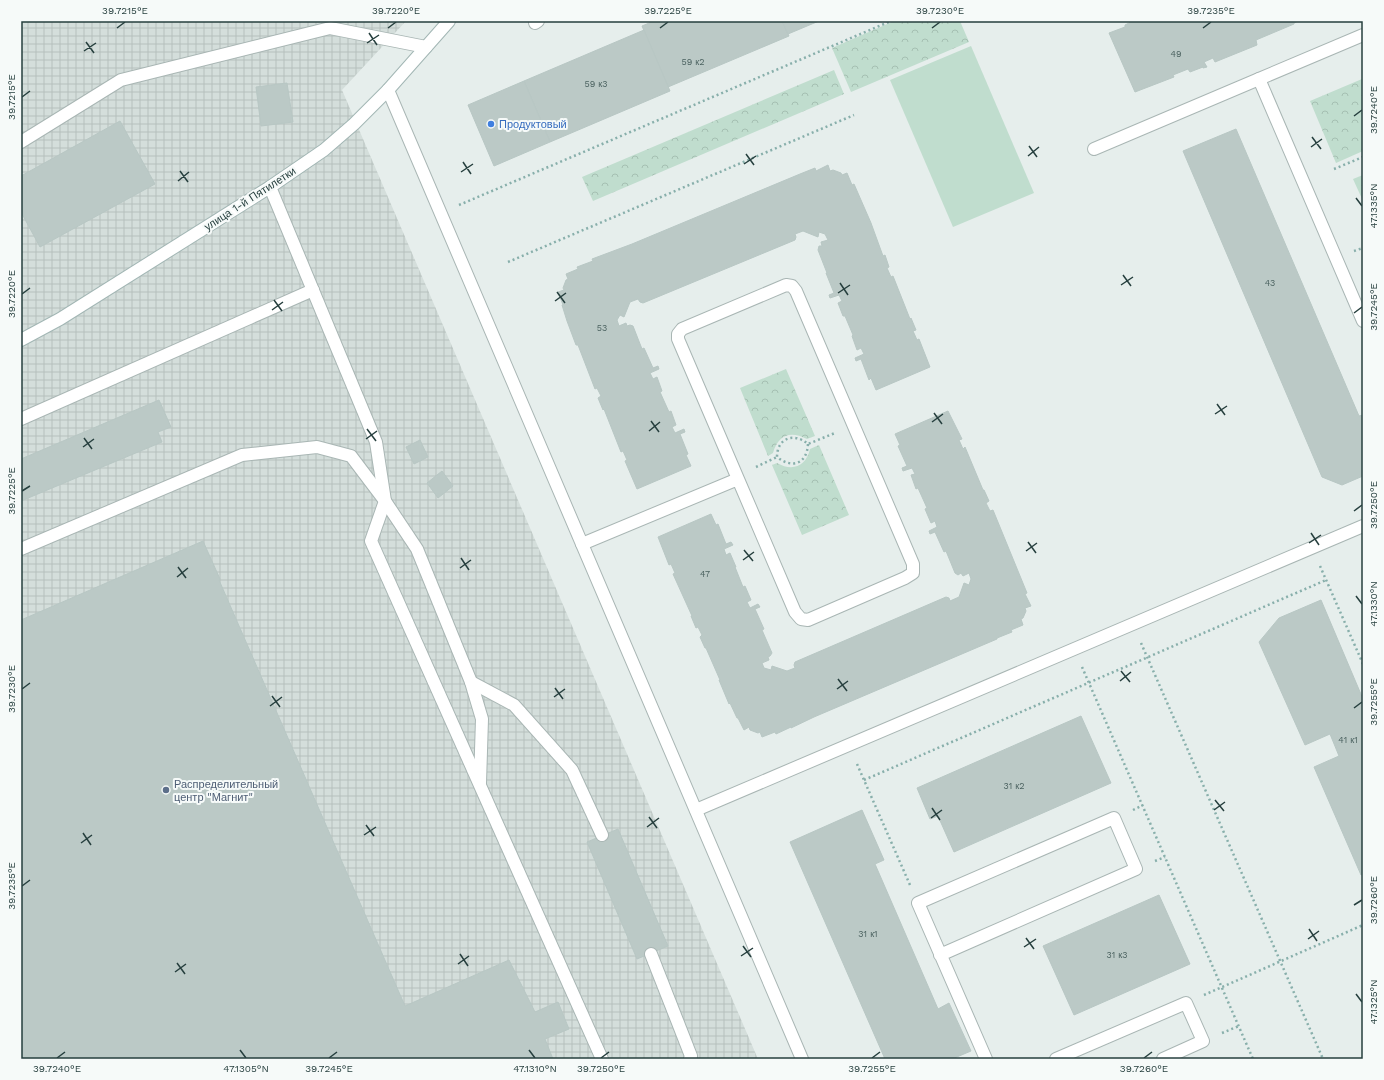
<svg xmlns="http://www.w3.org/2000/svg" width="1384" height="1080" viewBox="0 0 1384 1080" font-family="'Work Sans',sans-serif">
<defs>
<pattern id="industrial-grid" width="8" height="8" patternUnits="userSpaceOnUse"><rect width="8" height="8" fill="#d4dedb"/><path d="M0 4h8M4 0v8" fill="none" stroke="#b6c0bd"/></pattern>
<pattern id="forest-crowns" width="20" height="18" patternUnits="userSpaceOnUse"><rect width="20" height="18" fill="#c0ddce"/><path d="M2 6a3 3 0 1 1 6 0M12 15a3 3 0 1 1 6 0" fill="none" stroke="#a5bfb2"/></pattern>
</defs>
<rect width="100%" height="100%" fill="#e6eeec"/>
<path fill="url(#industrial-grid)" d="M21 21H406L342 90 758 1059H21Z"/>
<g fill="url(#forest-crowns)">
<path d="M894 21H960L969 42 851 92 832 48Z"/>
<path d="M834 70 844 94 593 201 582 177Z"/>
<path d="M1362 79 1363 151 1336 163 1310 101Z"/>
<path d="M1363 175V201L1353 179Z"/>
<path d="M786 369 815 436 807 439C790 430 778 435 773 453L768 456 740 388Z"/>
<path d="M819 445 849 515 802 535 772 465 777 463C793 472 806 466 810 449Z"/>
</g>
<path fill="#c0ddce" d="M971 46 1034 193 953 227 890 80Z"/>
<g fill="#bbc9c6" stroke="#b8c7c4">
<path d="M654 21H782L789 36 668 87 642 26Z"/>
<path d="M782 21H819L788 34Z"/>
<path d="M1133 21H1298L1294 23V24L1256 40 1257 45 1215 62 1213 58 1204 62 1207 67 1203 68V67L1190 72 1188 69 1173 75 1174 77 1135 92 1109 33 1125 27V25Z"/>
<path d="M644 30 670 91 550 142 524 81Z"/>
<path d="M524 81 550 142 494 166 468 105Z"/>
<path d="M287 83 293 122 261 126 256 87Z"/>
<path d="M120 121 155 184 40 247 21 212V176Z"/>
<path d="M1236 129 1359 416 1363 415V476L1342 485 1322 477 1183 151Z"/>
<path d="M828 165 830 171 833 170 841 173 842 175 847 173 852 185 854 184 871 223 883 256 885 255 889 267 887 268 891 277 893 276 910 319 911 318 916 330 913 331 917 340 919 339 930 367 876 390 871 378 869 380 861 359 856 361 855 358 864 354 861 348 857 350 852 336 853 335 845 316H843L838 303 842 301 839 295 830 298 829 295 834 293 826 273H827L818 250 819 246H822L821 242 828 240 825 234 819 232 818 237 803 231 795 234 796 237 795 240 783 245 643 303 640 302 638 299 630 302 624 317 620 315 617 320 619 326 626 323 627 326 630 325 633 326 642 349 644 348 653 368 658 366 659 369 650 373 653 379 657 377 662 391 660 392 669 412 671 411 676 425 672 427 675 433 684 429 685 432 680 434 688 454 686 455 691 466 637 489 625 461 627 460 623 451 621 452 604 409 603 410 598 398 601 396 597 388 595 389 578 345H576L567 321 562 305H563L558 292 564 290 563 288 566 280 568 279 566 274 578 269 577 267 593 261 592 259 632 244 800 174 815 168 816 171Z"/>
<path d="M159 400 171 427 158 432 162 442 21 501V459Z"/>
<path d="M948 411 962 439 959 440 963 449 965 447 983 490H984L989 501 986 503 990 511 993 510 1027 593 1025 594 1031 606 1025 608 1026 611 1023 618 1021 619 1023 625 1011 630 1012 632 997 638V639L814 717 791 728V727L776 734 775 732 762 737 760 732 758 733 750 730 749 727 744 730 738 718H737L730 703 729 704 719 680H720L706 648H705L700 637 702 635 698 627 696 628 691 616H692L673 574 675 573 671 564 669 565 658 537 711 514 716 525 718 524 726 544 731 542 733 545 724 549 726 555 730 553 736 567H735L743 587 745 586 751 600 747 602 750 608 758 604 760 607 755 609 764 629 762 630 772 653 770 656 768 657 769 660 762 663 764 668 771 670 772 666 787 671 795 668 794 665 795 662 946 597 949 598 950 601 959 597 964 583 969 585 971 579 969 573 963 576 961 573 958 575 955 573 946 551 944 552 935 532 930 534 929 531 937 527 935 521 931 523 925 509 927 508 918 488 916 489 911 475 915 474 912 468 903 471 902 468 907 466 898 446 900 445 895 434Z"/>
<path d="M420 440 428 457 414 464 406 447Z"/>
<path d="M442 471 453 486 438 498 427 483Z"/>
<path d="M203 541 220 579 219 580 405 1006 509 960 535 1012 558 1002 569 1029 545 1039 553 1059H21V620Z"/>
<path d="M1321 600 1363 699V874L1361 875 1314 767 1339 756 1330 734 1305 745 1259 642 1279 618Z"/>
<path d="M1081 716 1111 783 954 852 938 816 930 819 917 788Z"/>
<path d="M862 810 884 860 875 864 938 1009 949 1003 971 1051 952 1059H885L790 842Z"/>
<path d="M618 829 668 946 637 959 587 842Z"/>
<path d="M1159 895 1190 964 1074 1015 1043 946Z"/>
</g>
<g fill="none" stroke-linecap="round" stroke-linejoin="round">
<g stroke="#a9b6b4" stroke-width="14">
<g id="lane">
<path d="M535 23 538 21"/>
<path d="M1363 35 1259 79 1363 321"/>
<path d="M21 142 121 80 330 28 426 47"/>
<path d="M1094 149 1259 79"/>
<path d="M270 187 376 442 385 501 371 541 602 1059"/>
<path d="M21 419 313 290"/>
<path d="M582 544 738 479 678 339V334L682 329 786 285 792 286 796 291 913 564V573L905 578 808 620 801 619 795 612 738 479"/>
<path d="M21 549 242 455 317 447 351 456 385 501 417 549 471 682 482 719 480 783"/>
<path d="M471 682 514 705 572 770 602 835"/>
<path d="M651 954 691 1056 690 1059"/>
<path d="M940 955 1136 869 1114 818 918 903 986 1059"/>
<path d="M1056 1059 1186 1003 1203 1041 1163 1059"/>
</g>
</g>
<g stroke="#a9b6b4" stroke-width="14">
<g id="street">
<path d="M388 90 802 1059"/>
<path d="M696 810 1363 526"/>
</g>
</g>
<g stroke="#a2b6b4" stroke-width="14">
<path id="secondary" d="M21 340 60 319 270 187 324 150 354 124 388 90 449 21"/>
</g>
<g stroke="#88afab" stroke-width="2.5" stroke-dasharray="2 3" stroke-linecap="butt">
<path d="M1334 169 1363 157"/>
<path d="M459 205 891 21"/>
<path d="M1354 251 1363 248"/>
<path d="M508 262 854 115"/>
<path d="M808 444C807 464 792 469 777 457 777 438 794 432 808 444L835 433"/>
<path d="M756 467 777 457"/>
<path d="M1320 566 1363 664"/>
<path d="M1141 643 1323 1059"/>
<path d="M1082 667 1253 1059"/>
<path d="M857 764 910 885"/>
<path d="M864 780 1326 580"/>
<path d="M1133 810 1143 805"/>
<path d="M1155 861 1165 857"/>
<path d="M1204 995 1363 925"/>
<path d="M1222 1033 1239 1026"/>
</g>
<use href="#lane" stroke="#fff" stroke-width="12"/>
<use href="#street" stroke="#fff" stroke-width="12"/>
<use href="#secondary" stroke="#fff" stroke-width="12"/>
</g>
<path fill="none" stroke="#263f3e" stroke-width="1.5" d="M117 28 125 22M388 28 396 22M660 28 668 22M932 28 940 22M1203 28 1211 22M369 33 377 45M86 42 94 53M367 43 379 35M84 51 96 43M22 97 30 91M1354 116 1362 110M1312 137 1321 149M1029 146 1037 157M1311 147 1322 139M746 154 754 165M1028 156 1039 147M463 162 471 174M744 164 756 156M180 171 188 182M461 172 473 164M178 181 189 172M1356 198 1362 206M1123 275 1131 286M840 283 848 295M1121 285 1133 277M557 292 565 303M838 293 850 285M22 294 30 288M274 300 282 311M555 301 566 293M272 310 283 302M1354 313 1362 307M1217 404 1225 415M934 413 942 424M1215 414 1227 406M651 421 659 432M932 422 943 414M367 429 376 441M649 431 660 422M84 438 92 449M366 439 377 431M83 447 94 439M22 491 30 486M1354 511 1362 505M1311 533 1319 545M1028 542 1036 553M1309 543 1321 535M744 550 753 561M1026 551 1037 543M461 558 469 570M743 560 754 552M178 567 186 578M460 568 471 560M177 577 188 568M1356 596 1362 604M1121 671 1130 682M838 679 847 691M1120 681 1131 672M555 688 563 699M22 689 30 683M837 689 848 681M272 696 280 707M554 697 565 689M270 706 282 697M1354 708 1362 702M1215 800 1224 811M932 808 940 820M1214 810 1225 802M649 817 657 828M931 818 942 810M366 825 374 836M647 827 659 818M83 833 91 845M364 835 376 827M81 843 92 835M22 886 30 880M1354 905 1362 900M1309 929 1317 941M1026 938 1034 949M1308 939 1319 931M743 946 751 957M1024 947 1036 939M460 954 468 966M741 956 753 948M177 963 185 974M458 964 469 956M175 972 186 964M1356 994 1362 1002M240 1050 246 1058M529 1050 535 1058M57 1058 65 1052M329 1058 337 1052M601 1058 609 1052M872 1058 880 1052M1144 1058 1152 1052"/>
<circle fill="#3f7fe0" stroke="#f6faf9" stroke-width="1.5" cx="491" cy="124" r="4"/>
<circle fill="#5c6f8a" stroke="#f6faf9" stroke-width="1.5" cx="166" cy="790" r="4"/>
<g text-anchor="middle" dominant-baseline="central" stroke-width="4" stroke-linejoin="round" paint-order="stroke">
<g font-size="9" fill="#4b6260">
<text x="1176" y="54">49</text>
<text x="693" y="62">59 к2</text>
<text x="596" y="84">59 к3</text>
<text x="1270" y="283">43</text>
<text x="602" y="328">53</text>
<text x="705" y="574">47</text>
<text x="1348" y="740">41 к1</text>
<text x="1014" y="786">31 к2</text>
<text x="868" y="934">31 к1</text>
<text x="1117" y="955">31 к3</text>
</g>
<g font-size="11" fill="#366cbe" stroke="#f6faf9" text-anchor="start">
<text x="499" y="124">Продуктовый</text>
</g>
<g font-size="11" fill="#263f3e" stroke="#f6faf9">
<text transform="translate(250 199) rotate(-33)">улица 1-й Пятилетки</text>
</g>
<g font-size="11" fill="#4e5e75" stroke="#f6faf9" text-anchor="start">
<text x="174" y="784">Распределительный<tspan x="174" dy="13">центр "Магнит"</tspan></text>
</g>
</g>
<rect width="1384" height="1080" fill="none" stroke="#f6faf9" stroke-width="44"/>
<rect x="22" y="22" width="1340" height="1036" fill="none" stroke="#263f3e" stroke-width="1.5"/>
<g font-size="10" text-anchor="middle" fill="#263f3e">
<text x="125" y="14">39.7215°E</text>
<text x="396" y="14">39.7220°E</text>
<text x="668" y="14">39.7225°E</text>
<text x="940" y="14">39.7230°E</text>
<text x="1211" y="14">39.7235°E</text>
<text transform="translate(11 97) rotate(-90)" y="4">39.7215°E</text>
<text transform="translate(1373 110) rotate(-90)" y="4">39.7240°E</text>
<text transform="translate(1373 206) rotate(-90)" y="4">47.1335°N</text>
<text transform="translate(11 294) rotate(-90)" y="4">39.7220°E</text>
<text transform="translate(1373 307) rotate(-90)" y="4">39.7245°E</text>
<text transform="translate(11 491) rotate(-90)" y="4">39.7225°E</text>
<text transform="translate(1373 505) rotate(-90)" y="4">39.7250°E</text>
<text transform="translate(1373 604) rotate(-90)" y="4">47.1330°N</text>
<text transform="translate(11 689) rotate(-90)" y="4">39.7230°E</text>
<text transform="translate(1373 702) rotate(-90)" y="4">39.7255°E</text>
<text transform="translate(11 886) rotate(-90)" y="4">39.7235°E</text>
<text transform="translate(1373 900) rotate(-90)" y="4">39.7260°E</text>
<text transform="translate(1373 1002) rotate(-90)" y="4">47.1325°N</text>
<text x="57" y="1072">39.7240°E</text>
<text x="246" y="1072">47.1305°N</text>
<text x="329" y="1072">39.7245°E</text>
<text x="535" y="1072">47.1310°N</text>
<text x="601" y="1072">39.7250°E</text>
<text x="872" y="1072">39.7255°E</text>
<text x="1144" y="1072">39.7260°E</text>
</g>
</svg>
